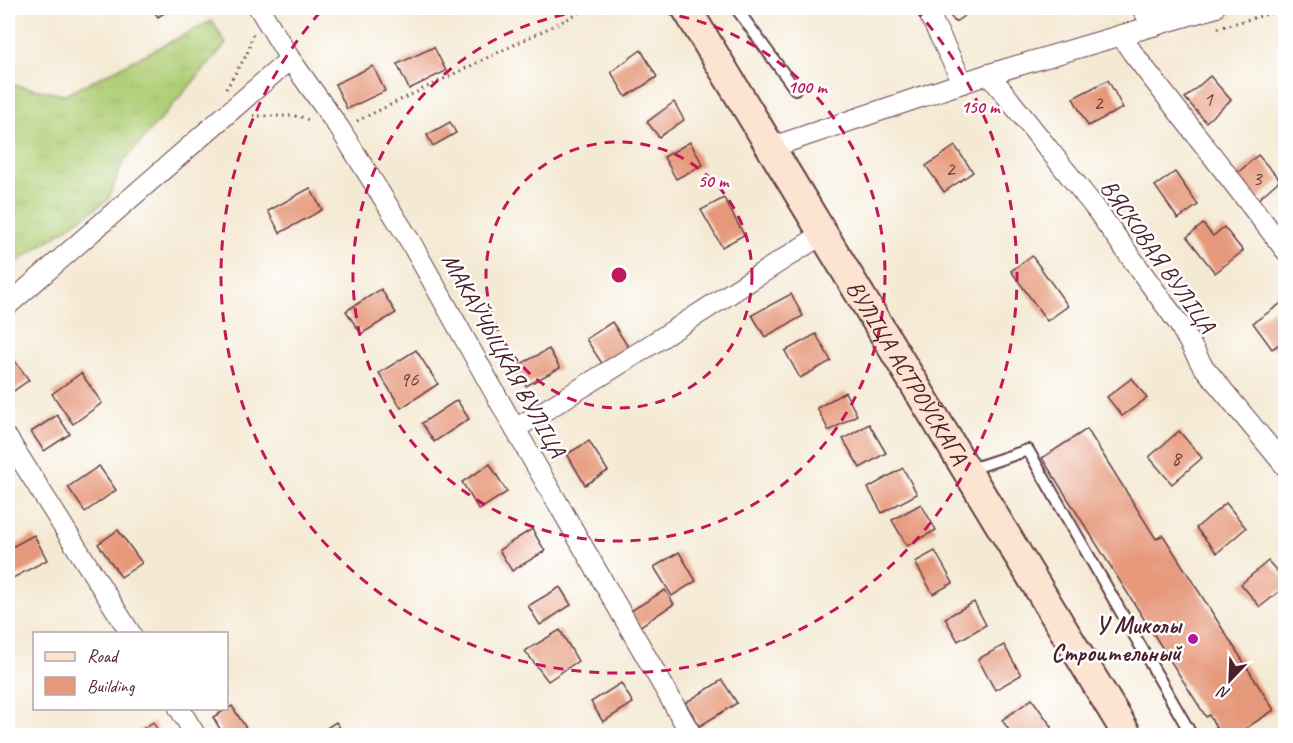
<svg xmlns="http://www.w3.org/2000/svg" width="1293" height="743" viewBox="0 0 1293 743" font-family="Caveat,sans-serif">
<defs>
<pattern id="grass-tufts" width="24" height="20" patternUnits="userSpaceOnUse" patternTransform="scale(1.5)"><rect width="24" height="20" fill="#afce75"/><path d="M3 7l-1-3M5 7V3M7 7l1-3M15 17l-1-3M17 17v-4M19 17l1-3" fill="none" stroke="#98b065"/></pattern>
</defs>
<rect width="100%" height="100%" fill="#fff"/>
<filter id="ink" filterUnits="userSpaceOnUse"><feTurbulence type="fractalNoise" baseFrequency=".0167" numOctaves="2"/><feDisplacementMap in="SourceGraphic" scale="12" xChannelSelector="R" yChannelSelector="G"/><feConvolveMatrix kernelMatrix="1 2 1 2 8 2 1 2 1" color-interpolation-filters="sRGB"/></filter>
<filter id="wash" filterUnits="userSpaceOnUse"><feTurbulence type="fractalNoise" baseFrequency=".008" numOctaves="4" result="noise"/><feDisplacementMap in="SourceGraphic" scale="24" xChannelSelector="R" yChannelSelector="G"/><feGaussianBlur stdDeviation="1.35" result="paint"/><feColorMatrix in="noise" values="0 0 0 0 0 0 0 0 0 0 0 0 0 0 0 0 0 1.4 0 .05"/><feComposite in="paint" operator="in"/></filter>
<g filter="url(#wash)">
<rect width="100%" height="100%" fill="#f4e9d3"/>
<path fill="url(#grass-tufts)" stroke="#7c7650" stroke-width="1.5" d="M212 21 226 44 123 162 108 200 8 268V84L65 95Z"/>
<g id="blocks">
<g fill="#e6987a">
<path d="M152 8H172L158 17Z"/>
<path d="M944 8H976L955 22Z"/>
<path d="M434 47 446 71 409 89 397 64Z"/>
<path d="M641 50 657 77 626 97 611 72Z"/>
<path d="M373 66 385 91 347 109 335 84Z"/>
<path d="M1210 76 1231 100 1206 122 1185 98Z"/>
<path d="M1108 80 1123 108 1088 126 1073 98Z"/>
<path d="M674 102 684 120 659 137 647 122Z"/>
<path d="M450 122 456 133 433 146 427 135Z"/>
<path d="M690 142 703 165 676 179 664 157Z"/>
<path d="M955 146 973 172 944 192 926 166Z"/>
<path d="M1258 155 1280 180 1256 201 1234 176Z"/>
<path d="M1175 172 1198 205 1178 219 1155 186Z"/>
<path d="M310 188 322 210 280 233 268 211Z"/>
<path d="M724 198 744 235 722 247 701 210Z"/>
<path d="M1203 224 1213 236 1224 227 1243 251 1215 273 1187 237Z"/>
<path d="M1032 256 1068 306 1047 321 1011 271Z"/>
<path d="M381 289 396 313 361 334 346 311Z"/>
<path d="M791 294 803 316 765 337 752 315Z"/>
<path d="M1286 300V340L1272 349 1253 323Z"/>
<path d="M612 322 629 348 603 365 586 339Z"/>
<path d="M816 334 831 361 800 378 785 351Z"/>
<path d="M549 349 560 368 526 386 515 367Z"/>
<path d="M416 350 438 384 401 408 379 373Z"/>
<path d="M9 353 29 380 8 395V354Z"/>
<path d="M81 373 102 403 73 424 52 394Z"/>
<path d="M1132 378 1147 398 1122 416 1107 397Z"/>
<path d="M845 392 857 415 829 431 817 408Z"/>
<path d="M457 400 469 419 434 442 422 423Z"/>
<path d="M57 415 70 434 44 451 31 432Z"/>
<path d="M869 424 886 453 860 468 843 439Z"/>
<path d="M1087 429 1156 539 1163 535 1274 710 1234 736H1221L1209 715 1206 717 1042 458Z"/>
<path d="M1179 431 1202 458 1172 484 1149 457Z"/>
<path d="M589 441 608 471 585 485 567 454Z"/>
<path d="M490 464 507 492 479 510 462 482Z"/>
<path d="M99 466 116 490 85 512 68 487Z"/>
<path d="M903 468 917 494 882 513 868 488Z"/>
<path d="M1226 503 1246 528 1217 553 1196 528Z"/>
<path d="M921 504 936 530 907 546 892 520Z"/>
<path d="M532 529 545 551 512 571 499 550Z"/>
<path d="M118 530 142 563 121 577 98 544Z"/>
<path d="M34 535 47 560 11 579 8 572V549Z"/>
<path d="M935 551 953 583 933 594 915 562Z"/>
<path d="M679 552 696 581 672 596 654 567Z"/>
<path d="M1268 561 1286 581V586L1260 607 1241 584Z"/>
<path d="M560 587 571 605 540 625 528 606Z"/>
<path d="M665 590 674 604 639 627 629 612Z"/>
<path d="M974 602 986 625 958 641 945 618Z"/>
<path d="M560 630 578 661 548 681 525 651Z"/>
<path d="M1004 645 1021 675 995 690 978 659Z"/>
<path d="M722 680 737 703 700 726 685 703Z"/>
<path d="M621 683 633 703 603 722 591 702Z"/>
<path d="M1032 699 1052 727 1040 736H1013L1002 720Z"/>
<path d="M232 706 251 736H224L213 717Z"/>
<path d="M153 722 161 736H132Z"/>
<path d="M336 722 345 736H314Z"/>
</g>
</g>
</g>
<g filter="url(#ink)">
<use href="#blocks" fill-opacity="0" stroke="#643d44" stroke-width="1.5"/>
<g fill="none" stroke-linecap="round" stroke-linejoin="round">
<g stroke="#643d44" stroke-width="14">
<g id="lane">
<path d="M736 8 795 89"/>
<path d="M968 470 1028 450 1191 734 1189 736"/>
</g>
</g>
<g stroke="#643d44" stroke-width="22">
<g id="street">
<path d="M259 8 290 59 340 129 410 241 515 429 692 736"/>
<path d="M926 8 963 83"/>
<path d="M1142 8 1153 26"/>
<path d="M1121 35 1132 52 1286 251"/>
<path d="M989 74 1096 209 1179 324 1202 365 1286 467"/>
<path d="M772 147 989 74 1214 8"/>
<path d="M8 305 290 59"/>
<path d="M515 429 641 351 824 233"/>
<path d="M8 439 131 634"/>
<path d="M179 708 196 736"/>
</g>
</g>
<g stroke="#643d44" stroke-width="32">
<g id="secondary">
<path id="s1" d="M686 8 1128 736"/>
</g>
</g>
<g stroke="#643d44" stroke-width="3" stroke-dasharray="1.5 4.5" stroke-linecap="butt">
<path d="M1218 28 1286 9"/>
<path d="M226 89 247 54 253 34"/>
<path d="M253 116H299L311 121"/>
<path d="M357 121 590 8"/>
</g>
<use href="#lane" stroke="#fff" stroke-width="10"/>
<use href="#street" stroke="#fff" stroke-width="20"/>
<use href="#secondary" stroke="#fde4d1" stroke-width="28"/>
</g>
</g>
<g fill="none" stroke="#c2185b" stroke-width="3" stroke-dasharray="10 8">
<circle cx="619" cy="275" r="133"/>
<circle cx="619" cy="275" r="266"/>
<path d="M915 9A398 398 0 1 1 323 9"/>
</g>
<circle fill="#b5179e" stroke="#fff" stroke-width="2" cx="1193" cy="639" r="6"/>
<g text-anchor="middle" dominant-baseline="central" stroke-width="5" stroke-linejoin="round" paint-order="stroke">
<g font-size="21" fill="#713d3f">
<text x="1208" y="99">1</text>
<text x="1098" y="103">2</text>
<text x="950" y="169">2</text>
<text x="1257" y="178">3</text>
<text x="409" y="379">96</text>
<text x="1176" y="458">8</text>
</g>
<g font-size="24" fill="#4a1f2b" stroke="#fff">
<text transform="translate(1158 256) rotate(55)">ВЯСКОВАЯ ВУЛІЦА</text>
<text transform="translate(504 355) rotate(61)">МАКАЎЧЫЦКАЯ ВУЛІЦА</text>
<text stroke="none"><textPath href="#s1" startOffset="426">ВУЛІЦА АСТРОЎСКАГА</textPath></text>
</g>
<g font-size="24" font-weight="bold" fill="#4a1f2b" stroke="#fff" text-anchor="end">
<text x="1181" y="625">У Миколы<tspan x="1181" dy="28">Строительный</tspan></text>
</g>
</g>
<circle cx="619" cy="275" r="9" fill="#c2185b" stroke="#fff" stroke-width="3"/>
<g font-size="18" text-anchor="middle" font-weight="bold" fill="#c2185b" stroke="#fff" stroke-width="5" stroke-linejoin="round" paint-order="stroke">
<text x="807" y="93">100 m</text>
<text x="980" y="113">150 m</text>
<text x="713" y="187">50 m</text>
</g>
<rect width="1293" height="743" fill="none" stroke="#fff" stroke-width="30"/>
<rect x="33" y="632" width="195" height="78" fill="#ffffff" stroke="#b7a5aa" stroke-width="1.5"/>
<rect x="45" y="652" width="30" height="9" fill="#fde4d1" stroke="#b7a5aa" stroke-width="1.5"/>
<text x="87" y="662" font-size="18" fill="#4a1f2b">Road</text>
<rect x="45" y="677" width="30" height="18" fill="#e6987a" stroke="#b7a5aa" stroke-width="1.5"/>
<text x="87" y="692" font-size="18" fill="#4a1f2b">Building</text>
<g transform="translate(1230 680) rotate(203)" stroke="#ffffff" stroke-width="4.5" paint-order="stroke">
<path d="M0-4.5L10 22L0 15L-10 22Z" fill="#4a1f2b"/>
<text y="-9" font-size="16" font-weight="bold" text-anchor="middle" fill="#4a1f2b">N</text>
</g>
</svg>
